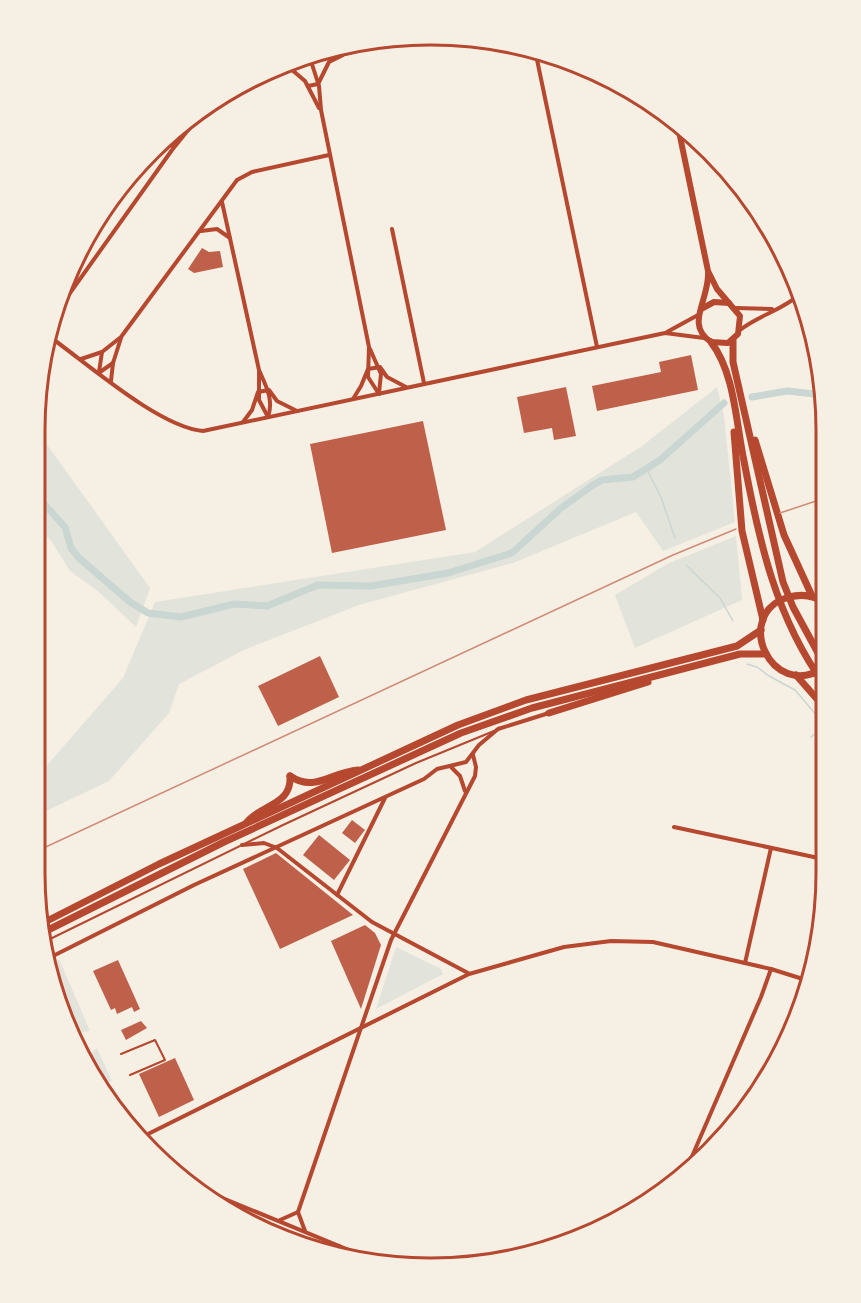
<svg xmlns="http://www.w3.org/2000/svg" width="861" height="1303" viewBox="0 0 861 1303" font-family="'Archivo Narrow',sans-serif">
<rect width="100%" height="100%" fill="#f6efe4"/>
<g fill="#e2e4dc">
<path d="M717 387 724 416 735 522 663 551 636 512 513 563 359 605 244 650 179 684 169 713 109 781 46 811 35 801V779L123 678 155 602 475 552 642 446Z"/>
<path d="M38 432 150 588 136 627 98 591 70 571 50 539 37 532Z"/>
<path d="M736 536 742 600 635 648 615 595 669 563Z"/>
<path d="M396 947 441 969 443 974 376 1009Z"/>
<path d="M59 959 90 1031 80 1033C61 1026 53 983 50 965Z"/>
<path d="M97 1048 112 1081 103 1083 96 1080 87 1063 89 1054Z"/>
</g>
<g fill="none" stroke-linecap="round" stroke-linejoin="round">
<g stroke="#c9d6d2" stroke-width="1.5">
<path d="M646 468 661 497 675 538"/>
<path d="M686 565 720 598 733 621"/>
<path d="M747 664 757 667 769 676 795 690 824 724"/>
<path d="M811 737 824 727"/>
</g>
<g stroke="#c9d6d2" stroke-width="7">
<path d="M752 397 787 391 824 395"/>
<path d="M37 489 43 503 65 527 71 548 79 558 130 602 148 613 181 617 234 604 267 606 318 585 371 586 448 573 512 553 560 509 593 485 602 480 633 477 660 460 724 403"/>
</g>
</g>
<g fill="#bf614a">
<path d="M202 248 209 252 220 251 223 267 194 273 188 269Z"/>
<path d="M691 355 698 390 597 411 592 386 661 372 659 362Z"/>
<path d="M566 387 576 436 554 440 552 428 524 433 517 397Z"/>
<path d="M423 421 446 530 332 553 310 444Z"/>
<path d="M320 656 339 697 278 726 258 686Z"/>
<path d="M352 820 365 830 355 843 342 833Z"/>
<path d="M319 835 350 860 334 880 303 855Z"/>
<path d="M276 853 353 915 280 949 243 869Z"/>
<path d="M365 925 375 933 381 945 361 1009 331 941Z"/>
<path d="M118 960 140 1009 134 1012 132 1007 117 1014 115 1008 111 1010 93 971Z"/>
<path d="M141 1021 147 1028 126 1040 121 1030Z"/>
<path d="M175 1058 194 1100 159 1117 139 1074Z"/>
</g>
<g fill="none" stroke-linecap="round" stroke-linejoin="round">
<g stroke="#b5482f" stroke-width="2">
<path d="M46 941 283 825 416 763 494 731"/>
<path d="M121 1054 155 1040 165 1060 130 1075"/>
</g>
<g stroke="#b5482f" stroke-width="4">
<path d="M535 50 597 347"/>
<path d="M320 51H345"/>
<path d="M309 55 319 86 321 110 369 347 368 377 379 394"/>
<path d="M285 64 305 81 319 108"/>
<path d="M257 75 419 36"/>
<path d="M308 86 318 84 329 62 343 55"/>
<path d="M173 147 185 121"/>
<path d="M222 202 259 370C266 386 274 400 268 417"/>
<path d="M392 229 424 383"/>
<path d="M201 231 217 229 230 238"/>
<path d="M60 307 172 150 209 104"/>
<path d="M736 308 772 309"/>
<path d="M740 330C759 315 783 310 800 294"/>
<path d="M667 332 698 315"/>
<path d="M50 337C88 364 159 427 203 431L665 333 704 338"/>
<path d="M370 349 381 374 379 393"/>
<path d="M81 359 102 352 121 337 237 180 252 172 329 155"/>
<path d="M259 371V400L268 417"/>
<path d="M99 372 102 352"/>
<path d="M100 372 113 363"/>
<path d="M111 381 113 363 121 338"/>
<path d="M353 399 361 386 368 369 380 367 387 377 406 387"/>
<path d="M243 422 252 410 258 392 269 390 277 401 297 411"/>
<path d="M451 767 460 776 465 791"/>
<path d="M674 827 823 859"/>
<path d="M242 845 264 843 277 848 372 922 468 973"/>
<path d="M337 895 385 798"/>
<path d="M49 958 194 885 424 779 437 769 466 762 479 745 498 729 549 713"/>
<path d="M745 963 771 848"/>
<path d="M142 1137 469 974 564 947 611 941 653 942 771 969 806 980"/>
<path d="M687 1168 761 997 771 969"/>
<path d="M681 1173 687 1164"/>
<path d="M186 1183 378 1262"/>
<path d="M652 1196 660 1184 671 1180"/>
<path d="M280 1220 298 1212"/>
<path d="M305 1231 298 1212 391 940 475 776 476 767 473 755"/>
<path d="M302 1243 339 1246"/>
</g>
<path stroke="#b5482f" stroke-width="4.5" d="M248 1221 305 1245"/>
<g stroke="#b5482f" stroke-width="6">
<path d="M677 122 708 271C710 300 684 324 711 342L728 343 738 334 740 316 717 289 708 271"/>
<path d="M703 308 714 302 729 303"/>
</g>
<g stroke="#b5482f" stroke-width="7">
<path d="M733 340V362L783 582 793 607 824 664"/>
<path d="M711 342C735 373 736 424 744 461 759 541 776 618 824 684"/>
<path d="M734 432 742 531 763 620"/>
<path d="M755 440 784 535 812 596"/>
<path d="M824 668C770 702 732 613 789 597 801 594 814 595 825 603"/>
<path d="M796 675 824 707"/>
<path d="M549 713 648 682"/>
<path d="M290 776C315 793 331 772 358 770"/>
<path d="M247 822C262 804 292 805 290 776"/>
<path d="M43 923 159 864 458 725 526 700 737 646 761 630"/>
<path d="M44 932 224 842 461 733 532 708 740 654H765"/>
</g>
<g stroke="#cf8b77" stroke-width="1.5">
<path d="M780 513 825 498"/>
<path d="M35 852 673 555 736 529"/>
</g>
</g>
<path d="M0 0H861V1303H0ZM430 45H431A385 385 0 0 1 816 430V873A385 385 0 0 1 431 1258H430A385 385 0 0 1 45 873V430A385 385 0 0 1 430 45Z" fill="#f6efe4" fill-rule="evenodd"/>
<path fill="none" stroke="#b5482f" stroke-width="3" d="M430 45H431A385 385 0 0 1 816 430V873A385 385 0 0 1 431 1258H430A385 385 0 0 1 45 873V430A385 385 0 0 1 430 45Z"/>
</svg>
